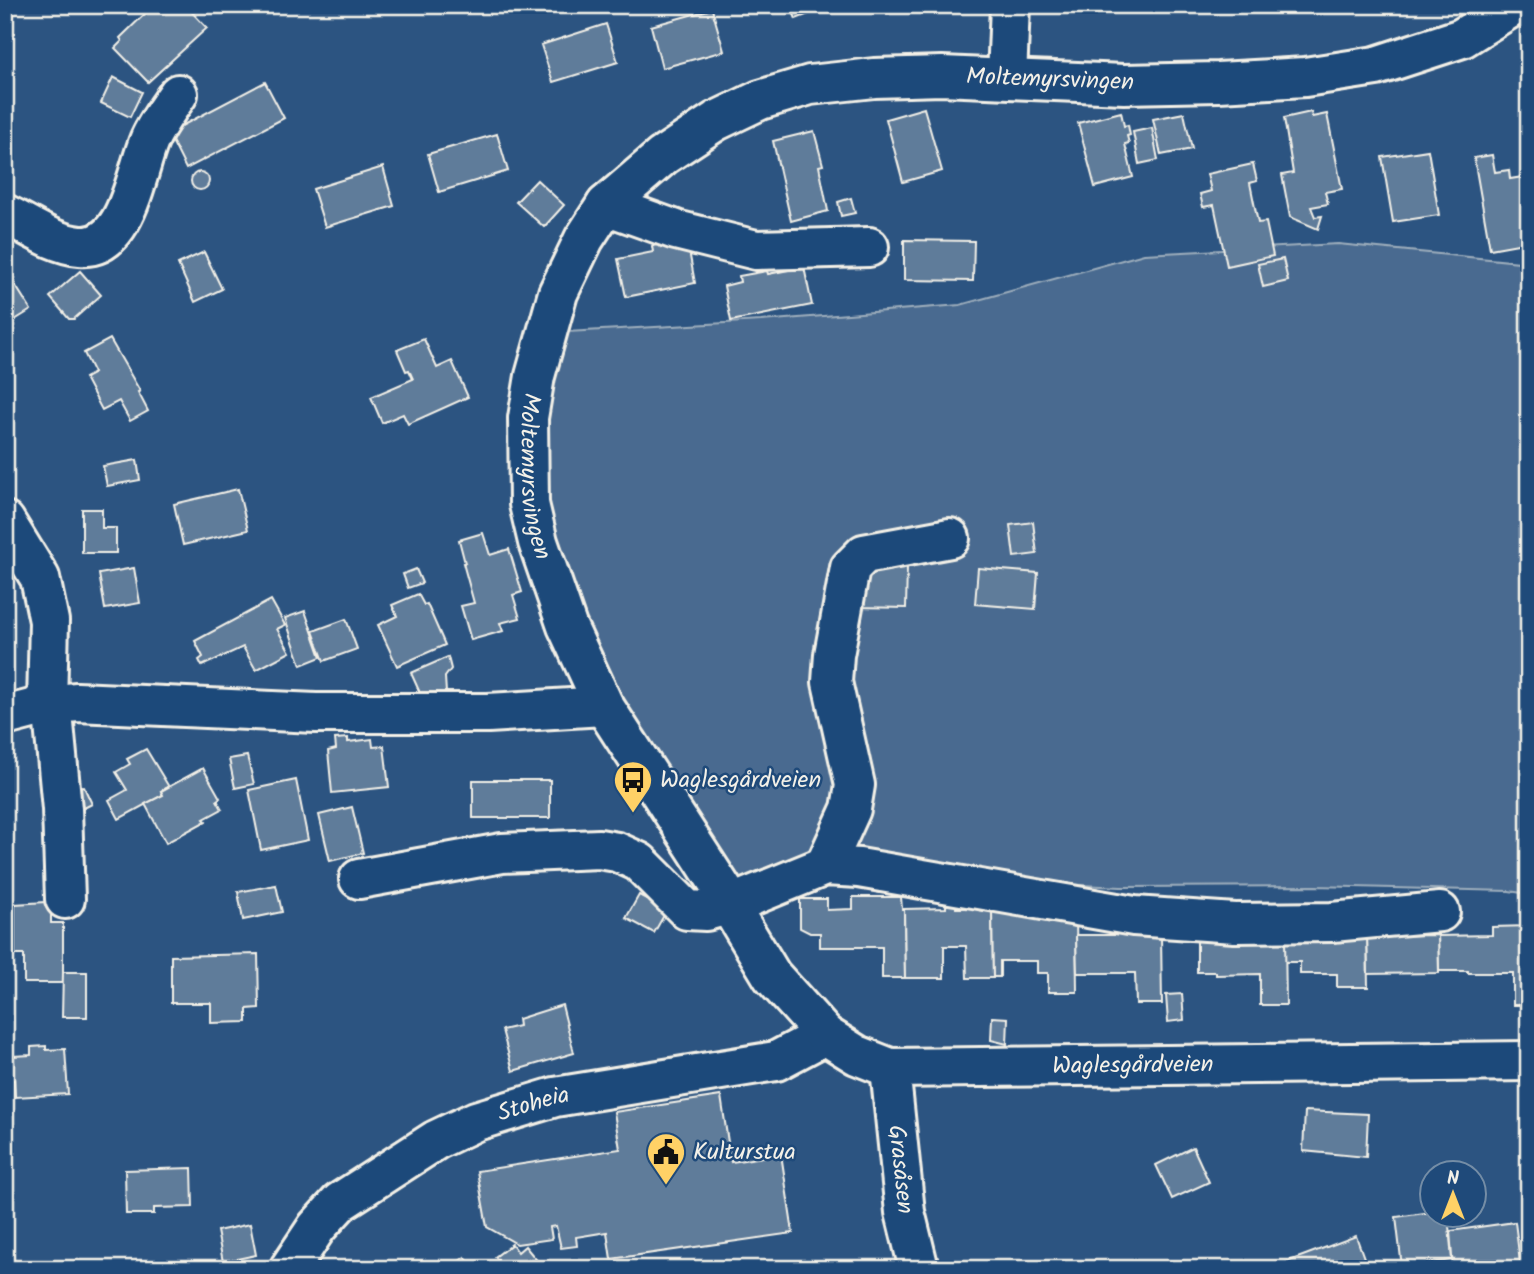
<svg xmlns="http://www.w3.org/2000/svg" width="1534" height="1274" viewBox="0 0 1534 1274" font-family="Kalam,sans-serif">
<rect width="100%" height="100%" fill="#2c5481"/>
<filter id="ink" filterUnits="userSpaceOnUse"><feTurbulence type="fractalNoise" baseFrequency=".0143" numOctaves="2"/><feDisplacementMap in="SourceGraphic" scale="14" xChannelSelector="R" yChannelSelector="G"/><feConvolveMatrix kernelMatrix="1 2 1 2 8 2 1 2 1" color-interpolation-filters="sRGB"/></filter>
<g filter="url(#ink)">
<path fill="#496b90" stroke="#9eaebc" stroke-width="2" d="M1338 244 1529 263V894L1509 891 1315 886 1121 887 927 877 733 883 633 749 548 570 532 376 567 332 761 321 960 305 1144 254Z"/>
<g fill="#5e7b9a" stroke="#f4f1e8" stroke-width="2">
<path d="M154 5H177L179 7 185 5 207 28 148 82 115 48 122 41 120 38Z"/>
<path d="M790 5H832L796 19Z"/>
<path d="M712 9 724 51 662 68 651 26Z"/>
<path d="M606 24 618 62 553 82 541 45Z"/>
<path d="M113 77 142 92 130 117 101 103Z"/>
<path d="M265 82 284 118 186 169 168 133Z"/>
<path d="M924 108 942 171 903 182 886 119Z"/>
<path d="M1121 112 1124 126 1128 125 1130 135 1127 136 1129 143 1125 144 1133 177 1095 187 1078 123Z"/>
<path d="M1311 112 1312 117 1327 114 1342 189 1325 192 1328 204 1311 207 1315 217 1322 216 1318 229 1290 217 1282 175 1293 173 1284 118Z"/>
<path d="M1184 113 1192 149 1161 155 1153 119Z"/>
<path d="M1152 128 1158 160 1139 164 1133 132Z"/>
<path d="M814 131 823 165 819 166 828 211 791 221 773 141Z"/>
<path d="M497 134 508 171 439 192 428 154Z"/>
<path d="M1428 150 1439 215 1393 222 1382 157Z"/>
<path d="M1492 155 1495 172 1509 170 1510 179 1523 177 1524 184 1528 183 1529 189 1526 190 1529 208V242L1490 249 1474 158Z"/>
<path d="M1253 164 1257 181 1250 183 1258 223 1266 222 1273 256 1227 266 1214 205 1203 207 1200 194 1211 191 1207 174Z"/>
<path d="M383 167 394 206 325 227 313 189Z"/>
<circle cx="200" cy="181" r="9"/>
<path d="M537 180 564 205 544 227 516 202Z"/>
<path d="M851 198 855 213 841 216 838 202Z"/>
<path d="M687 240 695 283 626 297 618 259 653 252 652 246Z"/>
<path d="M904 240 974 241 973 281 904 280Z"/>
<path d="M204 252 222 289 195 302 178 264Z"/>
<path d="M1283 259 1288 281 1263 287 1258 264Z"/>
<path d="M804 267 812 305 731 321 724 286 740 282 739 276 767 271 768 274Z"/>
<path d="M5 269 31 310 5 326Z"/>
<path d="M80 271 101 295 74 319H69L50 297Z"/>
<path d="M110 339 140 391 138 392 148 411 130 421 119 401 102 410 85 378 94 373 84 353Z"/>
<path d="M424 339 437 368 452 361 468 397 408 424 403 414 382 423 371 397 413 379 409 370 406 371 397 350Z"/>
<path d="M137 460 140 480 107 486 103 466Z"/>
<path d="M238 489 248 530 183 545 174 504Z"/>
<path d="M82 509H102V528H116V553H82Z"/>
<path d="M1033 522 1037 554 1014 557 1010 525Z"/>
<path d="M483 533 490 555 509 549 522 592 513 595 520 618 500 623 503 631 471 640 461 606 474 603 463 563H465L459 540Z"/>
<path d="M5 556 14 572 5 577Z"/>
<path d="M859 565 907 566 906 608 858 607Z"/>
<path d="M134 568 140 603 105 609 99 574Z"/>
<path d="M978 568 1038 573 1035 609 975 604Z"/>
<path d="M416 569 422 583 408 588 403 574Z"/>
<path d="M418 594 424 605 427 604 445 645 397 666 378 625 397 616 392 605Z"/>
<path d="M271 600 285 625 277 629 290 652 256 670 243 647 202 666 199 660 203 657 195 641Z"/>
<path d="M305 611 321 657 301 665 285 618Z"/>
<path d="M346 619 357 649 324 661 313 631Z"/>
<path d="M448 657 451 669 445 677 446 693H420L411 673Z"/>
<path d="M348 738V742L372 739 373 747 384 746 389 787 332 793 328 751 336 749 335 739Z"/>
<path d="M146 749 169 787 161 791 163 795 119 819 109 800 127 790 116 772 130 764 127 759Z"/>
<path d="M247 756 254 784 235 788 229 759Z"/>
<path d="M203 768 220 798 217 800 222 809 204 819 206 821 166 843 145 804 163 795 161 791Z"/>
<path d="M296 780 308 840 261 850 249 790Z"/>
<rect x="473" y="780" width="77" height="38"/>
<path d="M84 787 92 804 72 814 66 790Z"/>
<path d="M352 807 363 853 330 861 319 815Z"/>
<path d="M276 885 282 912 243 920 238 892Z"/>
<path d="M639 895 667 910 654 933 626 918Z"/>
<path d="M853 897H901L902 909H904L905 978H882V947H820V933H810L800 928V899H827V910L853 909Z"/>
<path d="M46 902H62L51 910V923H63V983H24V955H15V904Z"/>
<path d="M946 905H956V908H992L993 978H967L966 946H944V978H905L904 909 946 908Z"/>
<path d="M992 908 1076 913 1077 992H1048V973H1037V961H1000V977H993Z"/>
<path d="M1529 926V1005H1513V973H1468V971H1439L1438 936 1492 935V927Z"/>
<path d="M1114 927 1161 935 1162 1004H1136L1135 973H1077L1076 935H1114Z"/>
<path d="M1438 935 1439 973 1368 974 1367 936Z"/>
<path d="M1367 936 1368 987H1337V974H1300V962H1285V938Z"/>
<path d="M1285 937 1286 1005H1260V974L1216 975V972H1197V938Z"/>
<path d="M258 954 259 1008 247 1009V1022L211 1023V1003H171V956Z"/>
<path d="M63 972H87V1017H62Z"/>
<path d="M1182 994 1184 1020 1168 1022 1166 995Z"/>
<path d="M562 1005 574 1053 513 1071 502 1030 519 1026 518 1019Z"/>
<path d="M992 1017 1008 1018 1007 1044 991 1040Z"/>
<path d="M46 1046V1050L65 1049 68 1094 15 1097 14 1080H8L7 1066H13V1056L31 1055V1047Z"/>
<path d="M721 1096 731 1162 781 1154 793 1233 611 1259 607 1232 576 1237 577 1246 561 1248 556 1226 550 1227 552 1239 517 1244 487 1227 477 1171 620 1149 614 1112Z"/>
<path d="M1305 1111 1368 1114 1366 1157 1303 1151Z"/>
<path d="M1193 1147 1209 1182 1172 1199 1156 1165Z"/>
<path d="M192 1168 193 1207 154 1208V1214H126L125 1170Z"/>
<path d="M1432 1212V1214H1448L1452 1260 1402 1267 1396 1217Z"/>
<path d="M1515 1222 1521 1269H1453L1450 1231Z"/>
<path d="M250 1224 256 1255 223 1262 217 1231Z"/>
<path d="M1356 1236 1368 1269H1268Z"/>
<path d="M512 1244 518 1252 525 1246 544 1269H505L495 1257Z"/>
<path d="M465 1257 474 1269H449Z"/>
</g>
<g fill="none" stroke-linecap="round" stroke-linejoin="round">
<g stroke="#f4f1e8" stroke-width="44">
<g id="street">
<path d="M1007 78 1010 5"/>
<path d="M606 205 676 230 756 250 869 247"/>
<path d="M5 214C28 225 54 244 80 246 127 250 136 172 149 141 156 124 168 109 178 94"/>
<path d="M5 521 40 578 49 621 47 705"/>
<path d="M47 705 53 713 62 809 65 899"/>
<path d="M5 716 47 705 77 702 316 713H488L604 706"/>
<path d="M825 866 851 809 855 785 832 682 834 655 850 568 864 554 950 538"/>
<path d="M359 879 502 853 599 849 617 852 639 862 687 910 706 911 732 904 825 866 859 868 1134 916 1235 923 1332 922 1440 912"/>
<path id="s1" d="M289 1269 317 1227 340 1202 436 1140 476 1121 555 1097 776 1061 825 1035"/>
</g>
</g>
<g stroke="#f4f1e8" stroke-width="44">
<g id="secondary">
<path id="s2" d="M1515 5 1462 38 1376 66 1305 77 1218 82 1124 84 942 76 874 78 810 85 760 100 716 121 663 156 606 205 584 239 558 293 535 376 528 418 529 504 538 542 567 626 604 706 732 904 737 918 772 976 825 1035 857 1055 890 1068 1529 1061"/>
<path id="s3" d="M890 1068 905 1212 919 1269"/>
</g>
</g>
<use href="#street" stroke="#1f4a7a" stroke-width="38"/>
<use href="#secondary" stroke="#1f4a7a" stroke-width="38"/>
</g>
</g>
<defs>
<g id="bus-pin" transform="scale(2.0125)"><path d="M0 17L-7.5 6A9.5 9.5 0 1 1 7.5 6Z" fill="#ffd166" stroke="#1f4a7a"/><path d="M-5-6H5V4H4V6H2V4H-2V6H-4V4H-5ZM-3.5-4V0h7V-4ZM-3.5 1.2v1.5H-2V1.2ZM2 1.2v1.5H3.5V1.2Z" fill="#111"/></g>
<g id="civic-pin" transform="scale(2.0125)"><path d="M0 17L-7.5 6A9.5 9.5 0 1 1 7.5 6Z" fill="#ffd166" stroke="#1f4a7a"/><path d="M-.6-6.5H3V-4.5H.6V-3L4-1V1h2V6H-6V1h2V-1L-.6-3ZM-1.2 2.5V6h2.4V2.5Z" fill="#111"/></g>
</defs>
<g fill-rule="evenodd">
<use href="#bus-pin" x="633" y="780"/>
<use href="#civic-pin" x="666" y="1152"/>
</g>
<g text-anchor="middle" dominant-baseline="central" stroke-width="5" stroke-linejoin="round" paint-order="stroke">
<g font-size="24" fill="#f4f1e8" stroke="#1f4a7a">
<text transform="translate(1050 80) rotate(2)">Moltemyrsvingen</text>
<text stroke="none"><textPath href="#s2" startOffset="1248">Moltemyrsvingen</textPath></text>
<text stroke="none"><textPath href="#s2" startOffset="2205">Waglesgårdveien</textPath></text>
<text stroke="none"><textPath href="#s1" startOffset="303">Stoheia</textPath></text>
<text stroke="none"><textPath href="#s3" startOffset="102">Grasåsen</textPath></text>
</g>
<g font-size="24" fill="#f4f1e8" stroke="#1f4a7a" text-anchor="start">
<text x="660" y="780">Waglesgårdveien</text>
<text x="693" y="1152">Kulturstua</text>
</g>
</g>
<rect width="1534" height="1274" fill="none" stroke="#1f4a7a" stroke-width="28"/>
<rect x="14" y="14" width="1506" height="1246" fill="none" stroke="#f4f1e8" stroke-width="2.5" filter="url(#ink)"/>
<g transform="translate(1453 1194)"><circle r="33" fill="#1f4a7a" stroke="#748da6" stroke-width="2"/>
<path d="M0-5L12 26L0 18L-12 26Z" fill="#ffd166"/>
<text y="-10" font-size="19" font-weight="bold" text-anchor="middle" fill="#f4f1e8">N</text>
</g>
</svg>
